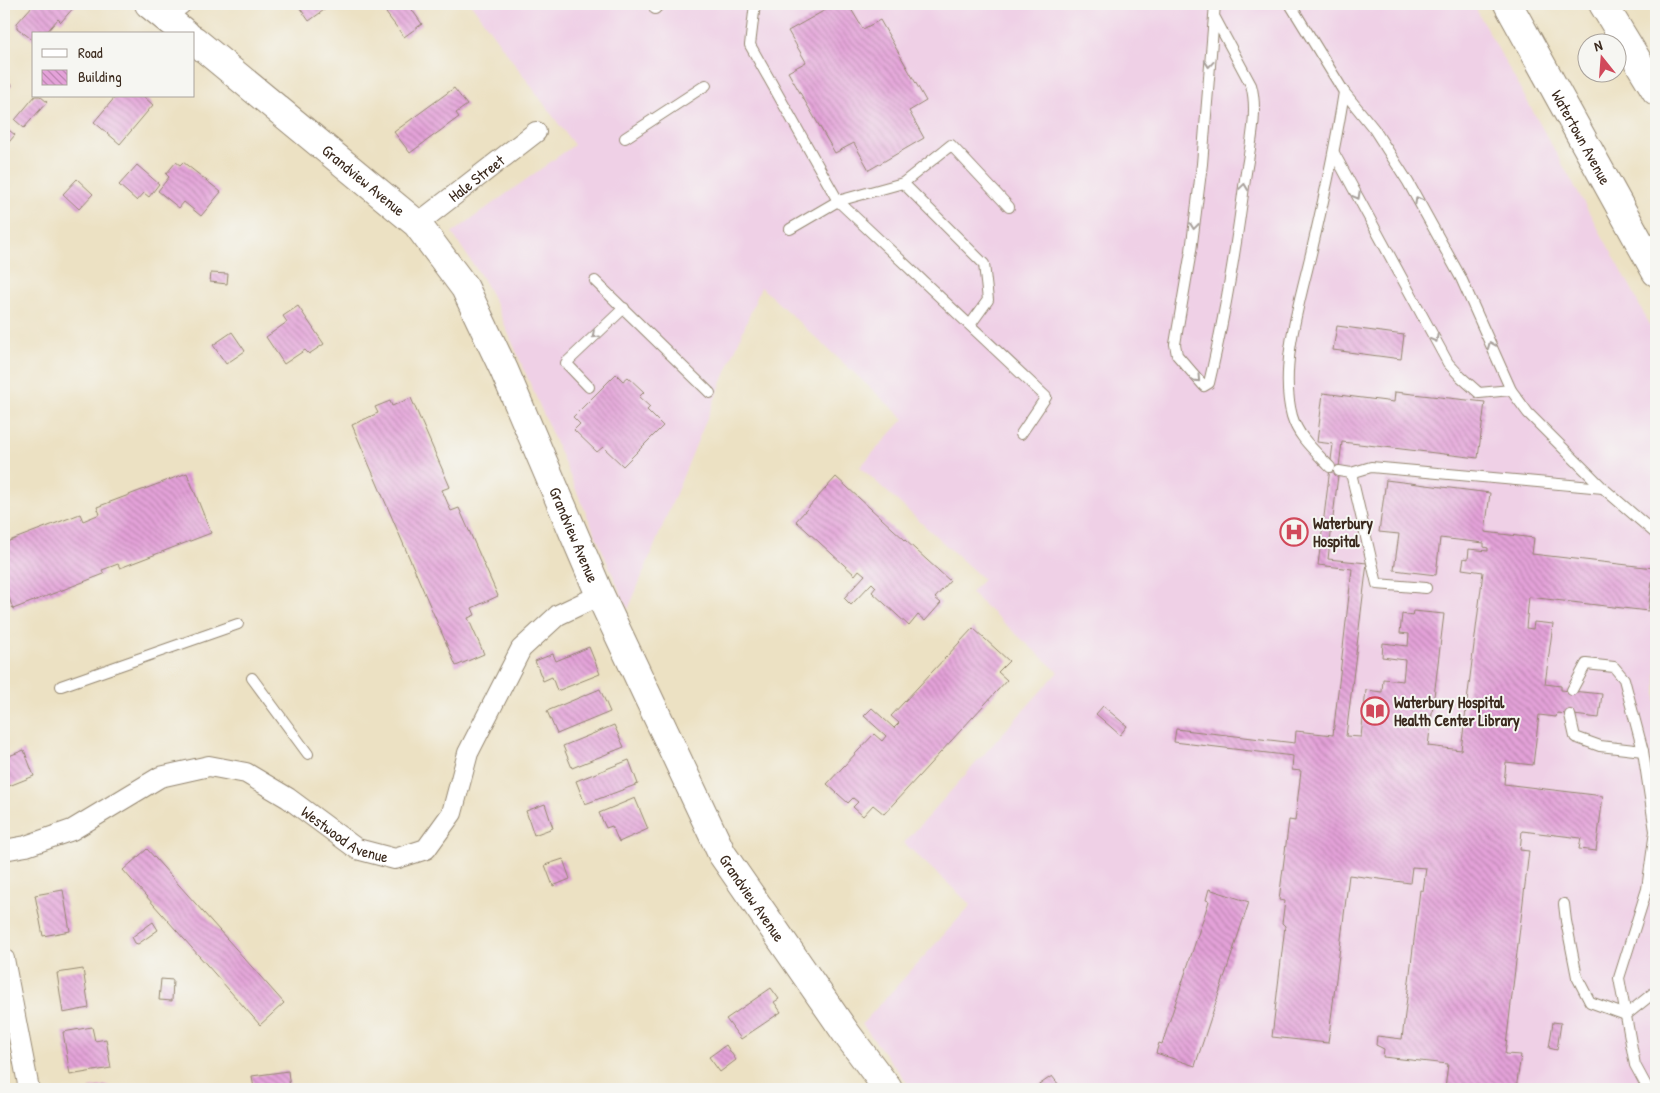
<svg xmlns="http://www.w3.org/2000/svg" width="1660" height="1093" viewBox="0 0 1660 1093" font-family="'Patrick Hand',sans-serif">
<defs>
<pattern id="building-back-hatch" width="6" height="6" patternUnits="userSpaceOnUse" patternTransform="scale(1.25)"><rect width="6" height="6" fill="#e4a2d9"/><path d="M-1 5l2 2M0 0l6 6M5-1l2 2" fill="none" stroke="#ba84af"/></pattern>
</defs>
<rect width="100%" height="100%" fill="#f6f6f2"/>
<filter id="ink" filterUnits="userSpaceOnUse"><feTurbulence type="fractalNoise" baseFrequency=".02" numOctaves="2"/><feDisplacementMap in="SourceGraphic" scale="10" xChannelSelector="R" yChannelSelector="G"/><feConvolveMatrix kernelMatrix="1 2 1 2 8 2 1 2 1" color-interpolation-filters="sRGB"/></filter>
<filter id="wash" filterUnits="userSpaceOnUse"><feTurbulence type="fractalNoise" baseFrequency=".0096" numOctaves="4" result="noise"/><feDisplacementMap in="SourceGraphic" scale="20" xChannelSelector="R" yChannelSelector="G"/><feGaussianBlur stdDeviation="1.12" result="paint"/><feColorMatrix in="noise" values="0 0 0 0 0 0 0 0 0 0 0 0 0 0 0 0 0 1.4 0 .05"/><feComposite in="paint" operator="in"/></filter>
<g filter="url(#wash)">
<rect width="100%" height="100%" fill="#ece1c3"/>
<path fill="#efd0e6" d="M471 4H1473L1633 291 1637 301 1656 336V1089H912L862 1024 971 905 904 843 1058 672 971 593 983 579 860 467 904 419 761 287 628 610 494 300 481 276 452 233 574 145Z"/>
<g id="blocks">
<g fill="url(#building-back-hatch)">
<path d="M34 4H73L75 6 61 22 58 19 45 34H34V41L17 28V23Z"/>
<path d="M297 4H330L331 5 309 21Z"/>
<path d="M399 4H408L422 24 404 37 386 13Z"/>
<path d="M836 4H848L863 29 880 20 926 101 909 111 924 138 869 170 854 143 835 153 788 72 806 62 788 31Z"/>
<path d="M4 78 12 85 4 96Z"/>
<path d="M454 88 467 105 456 113 459 117 410 153 394 132Z"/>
<path d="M35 96H40L47 102 24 128 15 120Z"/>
<path d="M116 96H143L153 105 120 144 94 122Z"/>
<path d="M4 126 15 135 9 142 4 138Z"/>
<path d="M176 162 180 165 183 162 221 192 201 216 184 202 179 208 158 191 169 177 166 174Z"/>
<path d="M137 165 159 184 149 197 144 193 137 201 119 185Z"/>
<path d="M77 179 93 194 79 209 63 194Z"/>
<path d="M211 273 228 274 227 284 210 282Z"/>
<path d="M298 306 324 344 309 354 305 350 284 364 266 337 287 322 283 316Z"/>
<path d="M1337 326 1404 335 1401 359 1333 350Z"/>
<path d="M232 332 245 351 226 364 213 345Z"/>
<path d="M616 374 623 381 628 377 644 392 639 397 650 407 647 410 663 426 623 466 603 447 597 452 574 430 580 424 573 417Z"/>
<path d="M1395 392 1485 402 1478 458 1342 442 1328 559 1367 563 1346 736 1361 737 1366 690 1382 692 1383 679 1403 681 1405 660 1382 657 1383 643 1408 646 1409 634 1400 633 1402 614 1412 616 1413 611 1444 614 1428 746 1461 750 1483 572 1462 569 1464 558 1468 559 1469 549 1488 551V548L1484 547V543L1440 538 1436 575 1394 570 1399 534 1379 532 1386 480 1490 493 1485 532 1534 538 1532 554 1654 568 1648 611 1529 597 1526 628 1533 629 1534 622 1553 624 1545 684 1561 686V690L1602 694 1599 718 1557 713 1556 717 1539 715 1533 765 1506 762 1504 784 1603 796 1596 851 1579 849 1581 838 1522 831 1520 850 1529 851 1505 1054 1521 1055 1516 1089H1445L1448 1064 1383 1057 1384 1049 1376 1045 1377 1036 1402 1039 1420 890 1423 891 1426 868 1412 867 1410 883 1349 875 1328 1043 1272 1037 1285 926 1282 923 1285 901 1279 900 1289 820 1295 821 1301 771 1292 770 1293 756 1174 742 1176 729 1295 743 1296 731 1333 735 1352 569 1318 565 1333 444 1317 442 1323 393 1394 402Z"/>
<path d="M411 398 450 487 442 490 451 511 459 508 498 596 472 608 475 615 468 618 484 654 456 666 352 425 378 413 375 407 390 401 392 406Z"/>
<path d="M187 473 211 533 120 568 118 564 102 570 104 574 13 609 4 584V543L80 514 83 521 100 514 97 507Z"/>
<path d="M836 477 950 581 935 598 941 603 925 621 918 615 909 626 872 592 876 587 872 583 851 605 844 598 865 575 859 570 855 575 796 521Z"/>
<path d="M973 628 1009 661 998 672 1007 680 884 814 873 805 863 816 853 807 858 802 853 798 848 803 827 784 874 734 882 741 886 736 864 716 872 708 894 728 899 723 891 716Z"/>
<path d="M589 647 600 674 557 691 552 677 543 681 535 661 553 654 556 661Z"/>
<path d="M600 689 610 712 557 734 547 711Z"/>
<path d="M1103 706 1127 726 1120 735 1096 714Z"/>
<path d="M614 725 624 747 572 768 563 746Z"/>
<path d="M24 750 34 776 4 788V758Z"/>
<path d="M629 760 638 784 585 804 576 781Z"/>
<path d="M635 798 648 829 619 842 612 826 606 828 599 813Z"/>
<path d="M545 804 553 828 534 835 526 811Z"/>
<path d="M147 849 284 1003 260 1025 123 870Z"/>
<path d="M563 859 570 879 553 886 545 865Z"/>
<path d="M1209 889 1249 902 1195 1066 1156 1053 1159 1043 1162 1044 1209 901 1206 900Z"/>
<path d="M63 890 70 931 43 936 35 895Z"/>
<path d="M153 922 158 930 138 944 135 943 132 937Z"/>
<path d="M83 969 89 1008 63 1013 57 973Z"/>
<path d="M161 979 173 980 172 1001 159 1000Z"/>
<path d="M771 988 779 999 774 1002 781 1012 741 1039 726 1019Z"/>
<path d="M1553 1022 1561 1023 1557 1050 1549 1048Z"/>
<path d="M92 1027 95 1041 106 1039 111 1068 70 1075 63 1032Z"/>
<path d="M726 1045 736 1060 720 1072 709 1057Z"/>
<path d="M288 1071 290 1089H254L252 1076Z"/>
<path d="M1052 1076 1062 1089H1033Z"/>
<path d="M108 1085 109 1089H90V1088Z"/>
</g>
</g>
</g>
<g filter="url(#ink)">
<use href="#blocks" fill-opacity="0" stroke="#948670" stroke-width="1"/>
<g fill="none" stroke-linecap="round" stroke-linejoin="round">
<g stroke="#948670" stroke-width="12">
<g id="service">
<path d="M755 4 750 45 838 201 1046 397 1021 434"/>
<path d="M1290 4 1344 92 1374 129 1408 182 1461 278 1511 390 1528 413 1603 488 1656 534"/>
<path d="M655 9 660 4"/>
<path d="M1214 16 1251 85C1259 112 1249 151 1245 179 1236 248 1225 316 1209 383L1204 386 1177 355 1175 344 1191 251 1202 164 1215 4"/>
<path d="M625 138 706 85"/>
<path d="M1334 153 1448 363 1461 377 1479 393 1511 390"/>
<path d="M903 183 984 264 988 300 970 325"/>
<path d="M790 229 838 201 903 183 951 145 1009 207"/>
<path d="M595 281 710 393"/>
<path d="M589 387 566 363 624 308"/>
<path d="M1330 467C1315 451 1298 437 1292 416 1278 365 1302 295 1313 245 1325 194 1336 144 1344 92"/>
<path d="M1339 471 1351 473 1377 584 1426 588"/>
<path d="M1351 473 1371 467 1603 488"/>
<path d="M252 678 308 754"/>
<path d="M61 686 238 624"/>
<path d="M1570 715 1575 737 1600 746 1643 751 1624 679 1614 667 1586 664 1572 690"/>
<path d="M1643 751 1655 831 1647 889 1619 978 1635 1065 1648 1089"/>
<path d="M1564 904 1566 921 1577 977 1590 1002 1626 1015 1656 991"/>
</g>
</g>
<g stroke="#948670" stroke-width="22">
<g id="minor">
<path d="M165 16 181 4"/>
<path id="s1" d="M417 224 536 132"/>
<path id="s2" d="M4 850 26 846 72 830 160 777 209 766 246 773 288 798 357 849 395 859 426 849 452 813 468 753 521 649 558 615 600 595"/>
<path d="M4 959 29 1089"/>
</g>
</g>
<g stroke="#948670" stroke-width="30">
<g id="secondary">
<path d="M149 4 186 34"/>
<path id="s3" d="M1508 4 1656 272"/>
<path id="s4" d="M194 40 417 224 465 288 504 370 600 595 722 854 846 1033 888 1089"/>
</g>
</g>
<g stroke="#948670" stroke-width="30">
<path id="motorway" d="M1603 4 1656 91"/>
</g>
<use href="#service" stroke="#fff" stroke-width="10"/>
<use href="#minor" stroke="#fff" stroke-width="20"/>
<use href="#secondary" stroke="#fff" stroke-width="28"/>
<use href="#motorway" stroke="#fff" stroke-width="28"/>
</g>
<defs><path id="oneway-chevron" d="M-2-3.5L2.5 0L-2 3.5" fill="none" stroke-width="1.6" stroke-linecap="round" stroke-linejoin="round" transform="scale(1.25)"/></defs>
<g stroke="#a79f9a">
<use href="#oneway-chevron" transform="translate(1209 64) rotate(95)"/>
<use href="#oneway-chevron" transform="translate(1244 187) rotate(-82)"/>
<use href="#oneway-chevron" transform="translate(1357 196) rotate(61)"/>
<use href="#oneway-chevron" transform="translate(1418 200) rotate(-119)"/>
<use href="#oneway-chevron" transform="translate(1194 226) rotate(97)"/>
<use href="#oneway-chevron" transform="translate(595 335) rotate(137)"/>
<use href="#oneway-chevron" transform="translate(1435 339) rotate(61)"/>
<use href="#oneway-chevron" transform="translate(1491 345) rotate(-112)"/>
<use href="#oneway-chevron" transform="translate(1197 379) rotate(47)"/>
</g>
</g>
<defs>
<g id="hospital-ring" transform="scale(1.4375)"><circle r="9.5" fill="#f6f6f2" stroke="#d1495b" stroke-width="1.5"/><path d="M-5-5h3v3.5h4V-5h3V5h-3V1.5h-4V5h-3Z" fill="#d1495b"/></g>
<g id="library-ring" transform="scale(1.4375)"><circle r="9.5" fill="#f6f6f2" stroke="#d1495b" stroke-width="1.5"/><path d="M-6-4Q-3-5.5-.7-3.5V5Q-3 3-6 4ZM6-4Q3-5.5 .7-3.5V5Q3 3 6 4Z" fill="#d1495b"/></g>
</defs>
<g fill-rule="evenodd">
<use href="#hospital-ring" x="1294" y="532"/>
<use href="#library-ring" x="1375" y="711"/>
</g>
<g text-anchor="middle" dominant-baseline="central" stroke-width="4" stroke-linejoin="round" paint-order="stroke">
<g font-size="16" fill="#3b2a1e" stroke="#f6f6f2">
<text stroke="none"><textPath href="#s3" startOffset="152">Watertown Avenue</textPath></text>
<text stroke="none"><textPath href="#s1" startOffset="75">Hale Street</textPath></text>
<text stroke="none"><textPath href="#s4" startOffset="220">Grandview Avenue</textPath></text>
<text stroke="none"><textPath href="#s4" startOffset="639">Grandview Avenue</textPath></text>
<text stroke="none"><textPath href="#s2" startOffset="379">Westwood Avenue</textPath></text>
<text stroke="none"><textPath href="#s4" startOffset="1044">Grandview Avenue</textPath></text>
</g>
<g font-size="16" font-weight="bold" fill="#3b2a1e" stroke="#f6f6f2" text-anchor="start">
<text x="1313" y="523">Waterbury<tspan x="1313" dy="18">Hospital</tspan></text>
<text x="1394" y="702">Waterbury Hospital<tspan x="1394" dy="18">Health Center Library</tspan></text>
</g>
</g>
<rect width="1660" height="1093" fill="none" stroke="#f6f6f2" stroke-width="20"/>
<rect x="32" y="32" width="162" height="65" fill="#f6f6f2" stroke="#aba49d"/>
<rect x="42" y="49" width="25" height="8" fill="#ffffff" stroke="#aba49d"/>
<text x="78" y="58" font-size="15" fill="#3b2a1e">Road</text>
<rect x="42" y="70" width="25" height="15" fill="url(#building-back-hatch)" stroke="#aba49d"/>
<text x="78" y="82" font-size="15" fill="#3b2a1e">Building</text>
<g transform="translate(1602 58) rotate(343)"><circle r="24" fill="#f6f6f2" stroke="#aba49d"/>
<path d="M0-4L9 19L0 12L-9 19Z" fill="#d1495b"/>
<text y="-8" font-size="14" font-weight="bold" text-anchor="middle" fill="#3b2a1e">N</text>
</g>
</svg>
